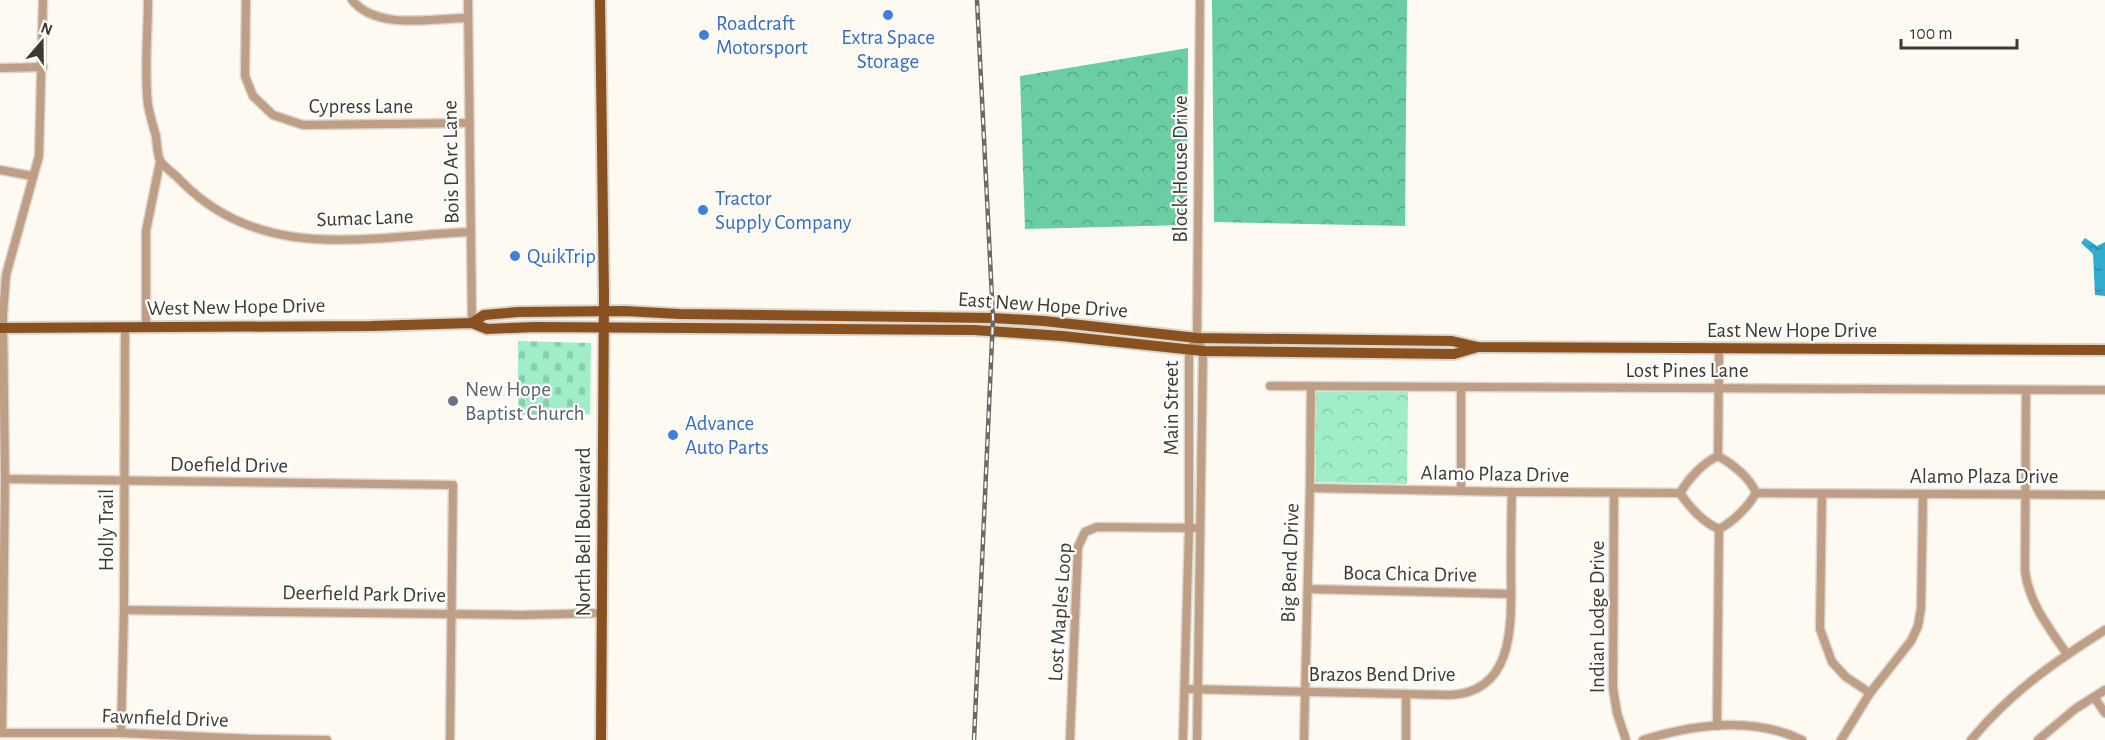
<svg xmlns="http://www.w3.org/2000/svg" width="2105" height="740" viewBox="0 0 2105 740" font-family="'Alegreya Sans',sans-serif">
<defs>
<pattern id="forest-crowns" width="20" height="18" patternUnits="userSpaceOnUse" patternTransform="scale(1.5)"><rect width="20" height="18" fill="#6bcea2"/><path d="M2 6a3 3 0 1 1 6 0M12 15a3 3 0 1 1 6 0" fill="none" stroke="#59a885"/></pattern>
<pattern id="cemetery-stones" width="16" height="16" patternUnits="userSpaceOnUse" patternTransform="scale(1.5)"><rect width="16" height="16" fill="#9feec8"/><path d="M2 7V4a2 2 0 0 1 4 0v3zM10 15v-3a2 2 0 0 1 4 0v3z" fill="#8acdac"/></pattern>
<pattern id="park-crowns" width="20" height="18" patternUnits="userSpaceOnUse" patternTransform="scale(1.5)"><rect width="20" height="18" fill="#9feec8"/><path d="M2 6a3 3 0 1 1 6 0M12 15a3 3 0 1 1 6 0" fill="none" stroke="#8acdac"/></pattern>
<pattern id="water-ripples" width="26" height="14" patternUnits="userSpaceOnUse" patternTransform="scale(1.5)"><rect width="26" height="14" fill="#31abcf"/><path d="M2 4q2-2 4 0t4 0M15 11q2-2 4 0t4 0" fill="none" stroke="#2b8ca9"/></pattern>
</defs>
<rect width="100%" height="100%" fill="#fffaf1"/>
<g fill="url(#forest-crowns)">
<path d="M1212 0H1407L1405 226 1214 222Z"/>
<path d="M1188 48 1187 225 1025 229 1020 76Z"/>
</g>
<path fill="url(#cemetery-stones)" d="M518 341 591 343 590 414 518 415Z"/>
<path fill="url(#park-crowns)" d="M1316 392H1408L1407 484 1316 482Z"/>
<path fill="url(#water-ripples)" d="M2085 238 2097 246 2105 242V296L2095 295 2093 254 2081 243Z"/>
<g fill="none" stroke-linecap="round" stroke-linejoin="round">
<g stroke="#dcd7ce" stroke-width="11">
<g id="minor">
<path d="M43 0 39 156 6 275 3 315 5 479 2 733H121L252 739 327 740"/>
<path d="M148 0C148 34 144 71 148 105 150 115 153 126 156 136 157 143 157 157 161 162 165 168 176 175 181 181 262 264 368 236 471 232"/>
<path d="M246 0 245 76 253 96 273 115 303 125 468 123"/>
<path d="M352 0C377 31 433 18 468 18"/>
<path d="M468 0 472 323"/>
<path d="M2 68 43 67"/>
<path d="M0 170 32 176"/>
<path d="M146 328V231L160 162"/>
<path d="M1270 386 2105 390"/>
<path d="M2026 390 2025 571C2029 603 2049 628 2067 654"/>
<path d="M1718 456C1733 464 1750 478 1756 493 1748 507 1733 522 1719 529 1704 523 1689 507 1680 493 1689 478 1703 463 1718 456Z"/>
<path d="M1718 456 1719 349"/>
<path d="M5 479 453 485 450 740"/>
<path d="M1310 488 1512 492 1680 493"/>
<path d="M1461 491V387"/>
<path d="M1614 493 1613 688 1617 713 1626 740"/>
<path d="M1756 493 2105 495"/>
<path d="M1822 494 1820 629 1832 662 1846 677 1870 693"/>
<path d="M1308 589 1511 594"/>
<path d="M124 610 522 615 603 613"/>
<path d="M1186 689 1450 695C1517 692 1511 619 1511 571 1511 545 1511 519 1512 492"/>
<path d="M2094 697 2105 713"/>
<path d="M1717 726 1719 529"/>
<path d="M121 733 124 610 125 328"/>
<path d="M1070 740 1078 547 1085 532 1097 527 1194 528"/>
<path d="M1183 740 1189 528V350L1192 346"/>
<path d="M1197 740 1203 351 1197 338 1200 0"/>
<path d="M1304 740 1310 488 1311 386"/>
<path d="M1406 740V694"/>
<path d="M1643 740C1694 724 1752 716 1802 740"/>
<path d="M1841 740 1870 693 1911 641 1918 626 1921 608 1923 495"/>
<path d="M1971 740C2011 692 2053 663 2105 630"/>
<path d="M2038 740 2075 709 2105 690"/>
</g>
</g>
<g stroke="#dcd7ce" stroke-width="14">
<g id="major">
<path d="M600 0 604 296 601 740"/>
<path d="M472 323 484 315 518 312 624 311 680 314 993 318 1044 321 1197 338 1452 341 1478 347 2105 350"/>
<path d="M0 328 372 326 472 323 487 329 535 327 974 330 1062 336 1203 351 1454 354 1478 347"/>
</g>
</g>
<use href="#minor" stroke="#bf9e86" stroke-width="8"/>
<use href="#major" stroke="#89511f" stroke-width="10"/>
<g stroke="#6f6a61" stroke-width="4.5">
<path id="rail" d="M974 740 993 318 977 0"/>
</g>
<use href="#rail" stroke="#fff" stroke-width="2" stroke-dasharray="7" stroke-linecap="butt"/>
</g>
<g fill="#3f7fe0" stroke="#fff" stroke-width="2">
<circle cx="888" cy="15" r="6"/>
<circle cx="704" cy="35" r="6"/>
<circle cx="703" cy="210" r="6"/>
<circle cx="515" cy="256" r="6"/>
<circle cx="673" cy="435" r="6"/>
</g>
<circle fill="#6b7280" stroke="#fff" stroke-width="2" cx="453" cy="401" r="6"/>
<g text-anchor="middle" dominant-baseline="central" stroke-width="4.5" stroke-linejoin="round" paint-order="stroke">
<g font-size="21" fill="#366cbe" stroke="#fff" text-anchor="start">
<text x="716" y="23">Roadcraft<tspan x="716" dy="24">Motorsport</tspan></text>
<text x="888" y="37" text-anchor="middle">Extra Space<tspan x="888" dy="24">Storage</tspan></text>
<text x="715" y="198">Tractor<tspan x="715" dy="24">Supply Company</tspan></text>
<text x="527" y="256">QuikTrip</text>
<text x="685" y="423">Advance<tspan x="685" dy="24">Auto Parts</tspan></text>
</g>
<g font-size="21" fill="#3f3a31" stroke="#fff">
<text x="361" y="106">Cypress Lane</text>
<text transform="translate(451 162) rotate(-91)">Bois D Arc Lane</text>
<text transform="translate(1180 169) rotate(-90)">Block House Drive</text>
<text transform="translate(365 218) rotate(-2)">Sumac Lane</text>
<text transform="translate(1043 305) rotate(4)">East New Hope Drive</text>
<text transform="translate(236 307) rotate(-1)">West New Hope Drive</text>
<text x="1792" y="330">East New Hope Drive</text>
<text x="1687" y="370">Lost Pines Lane</text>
<text transform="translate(1171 408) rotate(-90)">Main Street</text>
<text transform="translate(229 465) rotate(1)">Doefield Drive</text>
<text transform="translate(1495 474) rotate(1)">Alamo Plaza Drive</text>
<text x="1984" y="476">Alamo Plaza Drive</text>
<text transform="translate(106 530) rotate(-90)">Holly Trail</text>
<text transform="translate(583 532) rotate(-90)">North Bell Boulevard</text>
<text transform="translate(1290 563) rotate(-88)">Big Bend Drive</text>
<text transform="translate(1410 574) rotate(1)">Boca Chica Drive</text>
<text transform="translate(364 594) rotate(1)">Deerfield Park Drive</text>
<text transform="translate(1060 612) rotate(-86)">Lost Maples Loop</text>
<text transform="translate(1597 617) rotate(-90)">Indian Lodge Drive</text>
<text x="1382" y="674">Brazos Bend Drive</text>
<text transform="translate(165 718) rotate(2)">Fawnfield Drive</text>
</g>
<g font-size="21" fill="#5b616d" stroke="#fff" text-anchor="start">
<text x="465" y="389">New Hope<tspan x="465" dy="24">Baptist Church</tspan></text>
</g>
</g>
<g transform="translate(42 42) rotate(20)" stroke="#ffffff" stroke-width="4.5" paint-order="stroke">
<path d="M0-4.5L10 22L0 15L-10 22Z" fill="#3f3a31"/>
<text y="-9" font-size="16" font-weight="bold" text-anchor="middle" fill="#3f3a31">N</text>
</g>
<path d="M1901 39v9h116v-9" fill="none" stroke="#3f3a31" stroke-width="3"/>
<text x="1910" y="39" font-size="18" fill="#3f3a31" stroke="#ffffff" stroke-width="4.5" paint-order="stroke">100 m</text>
</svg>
